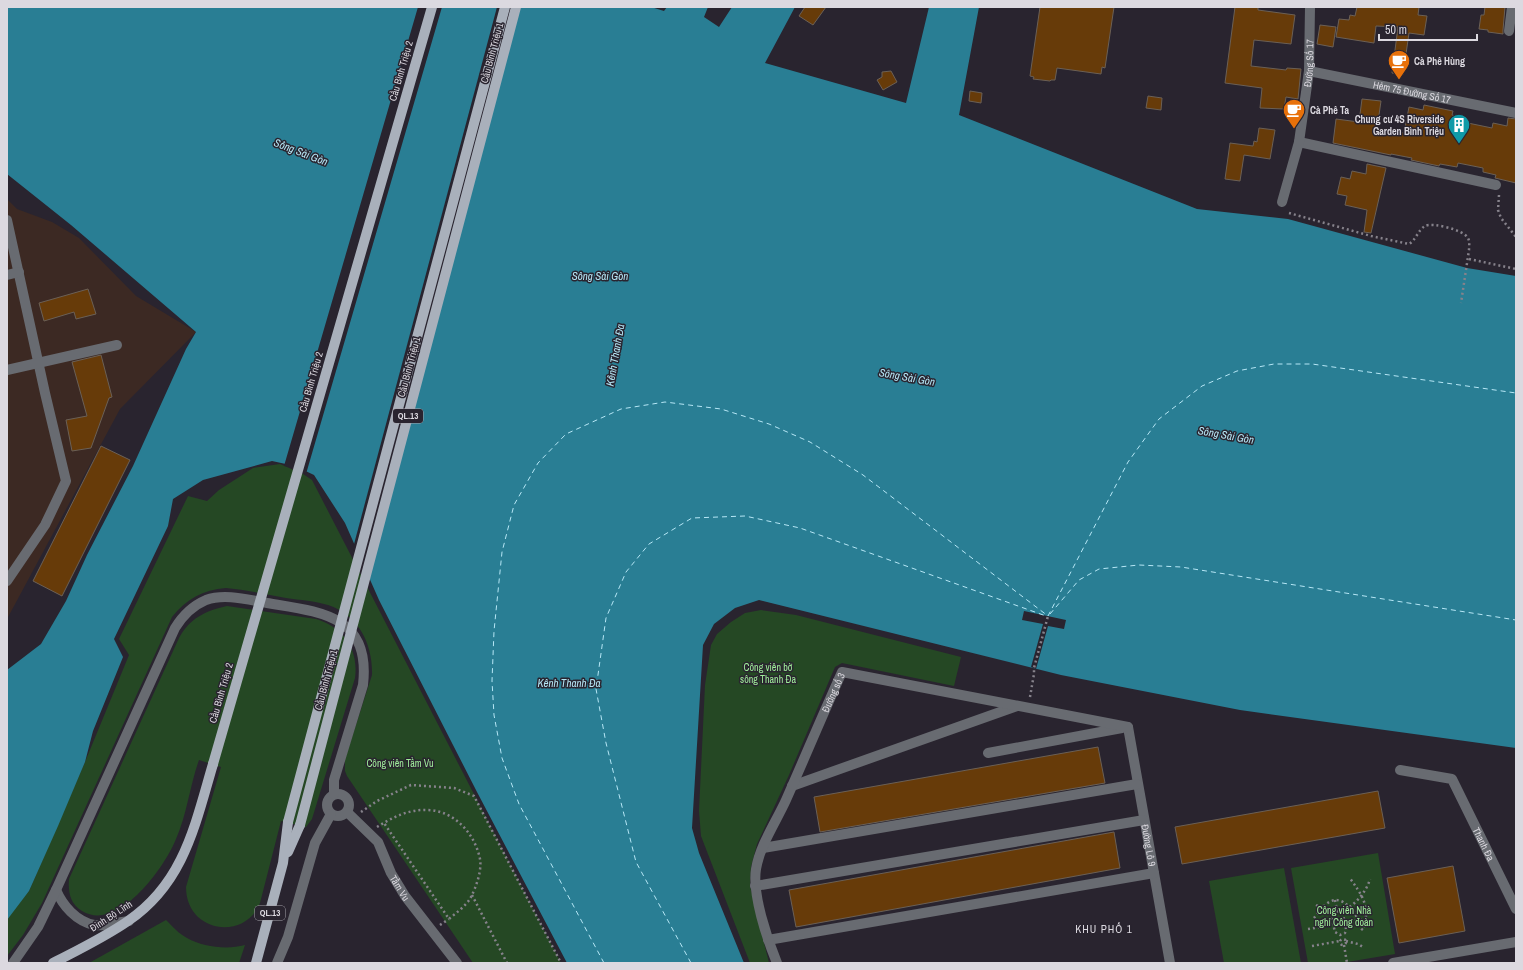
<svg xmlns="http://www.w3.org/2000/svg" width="1523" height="970" viewBox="0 0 1523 970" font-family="'Archivo Narrow',sans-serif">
<rect width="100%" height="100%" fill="#29242f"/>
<path fill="#3c2923" d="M7 199 17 209 52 222 79 238 136 296 196 332 120 409 7 619Z"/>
<g fill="#254824">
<path d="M280 464 303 474 312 480 561 963H473L347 776 345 771V759L372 675C373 645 359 615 328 605 315 601 300 600 286 598 266 594 246 590 226 588 203 590 186 599 172 617L42 903 23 935 7 956V917L29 891 85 762 129 655 119 639 188 496 207 501 219 490 253 468Z"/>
<path d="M227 606 316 619C343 627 359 649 355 678L312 819 306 827 281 821 260 903C245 941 186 933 186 887L221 767 199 760C190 785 187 814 176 839 165 867 118 933 82 911 70 904 68 892 69 879L179 638C190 618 205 611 227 606Z"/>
<path d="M761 610 796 615 961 657 954 686 842 663 835 667 789 775 757 844 751 867 750 886 769 963H750L701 836 699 811 705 685 711 645 717 634 731 622 745 613Z"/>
<path d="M1378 853 1395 954 1341 963H1308L1291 868Z"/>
<path d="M1284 868 1301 963H1224L1209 881Z"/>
<path d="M166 920C172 926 179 934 187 938 203 947 227 950 245 945L239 963H89Z"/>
</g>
<path fill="#297e94" d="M7 7H651L664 11 667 7H708L704 17 719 27 732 7H795L765 63 906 103 929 7H979L959 115 1197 209 1288 219 1467 268 1516 276V748L1240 710 1061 675 759 600 735 608 714 624 703 645 692 828 699 853 744 963H567L477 792 379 600 345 523 314 475 295 466 272 461 203 480 173 499 168 526 114 639 123 657 93 731 85 762 58 826 29 891 7 920V670L41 644 66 601 87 555 133 466 186 349 196 332 71 225 7 174Z"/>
<g fill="#29242f">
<path d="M418 7H442L306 474 294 468 284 466Z"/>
<path d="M497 7H520L368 581 353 548Z"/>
<path d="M1024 611 1066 620 1064 629 1048 626 1036 669 1031 667 1043 624 1022 620Z"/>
</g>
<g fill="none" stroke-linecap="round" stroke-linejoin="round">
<g stroke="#b6e7f6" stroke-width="1" stroke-dasharray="5 4" stroke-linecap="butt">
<path d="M1050 614 1079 580 1099 569 1139 565 1181 567 1516 620"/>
<path d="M1048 616 1128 462 1159 419 1202 386 1237 371 1274 364H1312L1516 393"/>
<path d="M604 963 519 804 502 758 494 715 492 681 494 631 502 552 514 505 538 463 566 434 621 409 665 402 721 409 769 424 810 442 863 475 1048 616"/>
<path d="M691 963 636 862 606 743 596 689 606 618 626 572 649 544 692 518 745 516 800 528 1046 616"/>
</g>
</g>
<g fill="#673b09" stroke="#6b6056">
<path d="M805 7H826L813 25 799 16Z"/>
<path d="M1040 7H1114L1105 68 1102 67 1101 74 1057 68 1055 80H1051L1050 81 1033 79 1034 77 1030 76Z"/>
<path d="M1235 7H1258V10L1295 15 1291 44 1254 40 1251 66 1286 70 1287 68 1301 69 1298 99 1286 97 1284 109 1260 108 1262 88 1225 83Z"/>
<path d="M1357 7H1419L1418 15 1427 16 1424 35 1409 33 1403 75 1392 73 1398 27 1376 26 1374 43 1336 37 1339 19 1349 20 1350 15 1355 16Z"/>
<path d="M1485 7H1505L1503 30V34L1488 32V30L1479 29 1481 15H1484Z"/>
<path d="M1320 25 1336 27 1333 47 1317 44Z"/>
<path d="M891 71 897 82 883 90 877 80 882 77V72Z"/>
<path d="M970 91 982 93 981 103 969 101Z"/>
<path d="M1148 96 1162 98 1161 110 1146 108Z"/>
<path d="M1362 99 1381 101 1377 129 1404 133 1409 107 1423 110 1424 105 1453 111 1452 115 1464 118 1463 122 1492 128 1493 123 1507 126 1508 118 1516 119V183L1495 178 1496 175 1483 172V168L1458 163 1457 167 1440 164 1439 166 1411 160 1412 158 1391 154V155L1333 143 1336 119 1359 122Z"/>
<path d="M1259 128 1275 130 1270 159 1244 155 1240 181 1225 179 1230 143 1253 146 1254 141 1257 142Z"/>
<path d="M1367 164 1386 168 1371 233 1364 232 1367 210 1345 205 1347 196 1337 194 1341 177 1350 179 1352 171 1366 174Z"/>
<path d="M88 289 96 314 76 319 74 312 44 321 39 303Z"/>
<path d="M101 355 112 397 109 398 91 448 72 451 66 420 87 416 72 362Z"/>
<path d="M101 446 130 460 62 596 33 581Z"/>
<path d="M1098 747 1105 783 820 832 814 797Z"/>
<path d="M1378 791 1385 828 1182 864 1175 827Z"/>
<path d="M1114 832 1120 868 796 927 789 890Z"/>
<path d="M1453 866 1465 931 1399 943 1387 878Z"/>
</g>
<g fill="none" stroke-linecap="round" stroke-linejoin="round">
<g stroke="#86828b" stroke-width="2.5" stroke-dasharray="2 3" stroke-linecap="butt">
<path d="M1499 195 1498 210 1501 218 1516 237"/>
<path d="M1289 213 1371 236 1409 244C1416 240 1418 230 1425 226 1432 222 1464 230 1468 238 1470 242 1469 246 1469 250L1461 303"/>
<path d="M1469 259 1516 269"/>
<path d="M1030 697 1034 674V668L1048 616"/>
<path d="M361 812 377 801 411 785 454 788 474 796 561 963"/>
<path d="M377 827C393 817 409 809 428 810 455 811 475 834 480 859 482 871 476 887 471 897 467 905 456 913 449 919L384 823"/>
<path d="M472 895 507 963"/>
<path d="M1335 900 1337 911"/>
<path d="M1316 905 1327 911 1334 912"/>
<path d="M1337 911 1343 914 1346 929 1345 933 1340 935 1335 932 1332 919 1333 913Z"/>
<path d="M1341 912C1354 906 1366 893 1370 879"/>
<path d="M1314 918C1321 909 1330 895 1343 902 1346 904 1351 907 1353 910 1358 916 1356 925 1363 930 1371 906 1362 895 1349 877"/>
<path d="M1345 922 1365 919"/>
<path d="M440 925 449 919"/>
<path d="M1308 929 1333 925"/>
<circle cx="1343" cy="942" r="3"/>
<path d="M1346 941 1358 944 1363 947"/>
<path d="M1344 945 1347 963"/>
<path d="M1312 946 1340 941"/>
</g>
<g stroke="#686b71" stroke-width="10">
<path d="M1509 31 1512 7"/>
<path id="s1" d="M1309 71 1516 113"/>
<path d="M1299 142 1496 185"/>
<path id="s2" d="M1282 202 1299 142 1309 71 1310 7"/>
<path d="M7 220 45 393 66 481 45 525 7 581"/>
<path d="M7 275 19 272"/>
<path d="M7 370 117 345"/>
<path id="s3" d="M1128 727 1170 963"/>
<path d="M988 753 1122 728"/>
<path id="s4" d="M1400 770 1452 779 1516 909"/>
<path d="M792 786 1017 706"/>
<circle cx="338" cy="805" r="11"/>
<path id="s5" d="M347 812 378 842 391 873 405 896 457 963"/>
<path d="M763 848 1137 784"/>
<path d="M755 886 1144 820"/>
<path d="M56 890C63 906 76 921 94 925 105 927 118 922 129 921"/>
<path d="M768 940 1154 873"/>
<path d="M13 963 38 927 56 890 175 628C183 615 192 606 206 600 225 593 249 600 267 603 321 612 371 615 363 685L334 780V794"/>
<path d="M277 963 288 937 315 843 331 814"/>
<path id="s6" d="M777 963C767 939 752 894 756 869 760 845 776 822 786 800 805 757 823 714 842 672L1128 727"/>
<path d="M1393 963 1516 942"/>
</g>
<g stroke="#a9b0bb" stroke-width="10">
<path d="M288 852 300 825"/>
<path d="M53 963C78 950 105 937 128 921 184 883 195 825 213 764"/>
<path d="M256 963 283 863 288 822"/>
</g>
<g stroke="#a9b0bb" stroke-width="10">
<path d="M213 764 432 7"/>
<path d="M288 822 505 7"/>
<path d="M300 825 516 7"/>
</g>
</g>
<defs>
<g id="cafe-pin" transform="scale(1.15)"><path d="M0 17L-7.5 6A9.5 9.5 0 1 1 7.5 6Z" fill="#e8710a" stroke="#29242f"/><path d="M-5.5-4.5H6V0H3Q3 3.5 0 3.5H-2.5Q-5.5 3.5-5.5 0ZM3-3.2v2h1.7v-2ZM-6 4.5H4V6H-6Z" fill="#fff"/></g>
<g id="building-pin" transform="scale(1.15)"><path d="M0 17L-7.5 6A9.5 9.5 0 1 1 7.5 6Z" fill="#0f9aa8" stroke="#29242f"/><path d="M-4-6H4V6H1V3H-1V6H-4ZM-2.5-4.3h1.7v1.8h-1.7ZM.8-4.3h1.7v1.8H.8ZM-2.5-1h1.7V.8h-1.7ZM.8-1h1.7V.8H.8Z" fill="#fff"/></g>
</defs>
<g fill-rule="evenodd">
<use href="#cafe-pin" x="1399" y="61"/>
<use href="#cafe-pin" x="1294" y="110"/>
<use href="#building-pin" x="1459" y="125"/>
</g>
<g text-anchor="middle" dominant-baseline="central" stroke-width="3" stroke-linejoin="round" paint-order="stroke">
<g fill="#29242f" stroke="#a6a3ab" stroke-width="1">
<rect x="393" y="409" width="30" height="14" rx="3"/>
<rect x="255" y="906" width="30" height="14" rx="3"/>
</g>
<g font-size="9" font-weight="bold" fill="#dcd9e0">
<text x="408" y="416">QL.13</text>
<text x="270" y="913">QL.13</text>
</g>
<g font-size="10" fill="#dcd9e0" stroke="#29242f">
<text transform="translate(492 53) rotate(-75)">Cầu Bình Triệu 1</text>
<text stroke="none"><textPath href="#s2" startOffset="142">Đường Số 17</textPath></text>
<text transform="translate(401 71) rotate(-74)">Cầu Bình Triệu 2</text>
<text stroke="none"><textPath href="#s1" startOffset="105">Hẻm 75 Đường Số 17</textPath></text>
<text transform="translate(409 367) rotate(-75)">Cầu Bình Triệu 1</text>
<text transform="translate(311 382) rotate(-74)">Cầu Bình Triệu 2</text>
<text transform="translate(326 680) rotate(-75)">Cầu Bình Triệu 1</text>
<text transform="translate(221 693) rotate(-74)">Cầu Bình Triệu 2</text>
<text stroke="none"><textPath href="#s6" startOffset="290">Đường số 3</textPath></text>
<text stroke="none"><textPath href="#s4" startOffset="125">Thanh Đa</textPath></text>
<text stroke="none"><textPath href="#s3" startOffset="120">Đường Lô 9</textPath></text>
<text stroke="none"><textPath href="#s5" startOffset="94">Tầm Vu</textPath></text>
<text transform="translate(111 916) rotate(-33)">Đinh Bộ Lĩnh</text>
</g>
<g font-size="10" font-weight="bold" fill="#dcd9e0" stroke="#29242f" text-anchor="start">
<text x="1414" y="61">Cà Phê Hùng</text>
<text x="1310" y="110">Cà Phê Ta</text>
<text x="1444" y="119" text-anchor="end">Chung cư 4S Riverside<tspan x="1444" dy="12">Garden Bình Triệu</tspan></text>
</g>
<g font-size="10" fill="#a0ee9b" stroke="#29242f">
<text x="768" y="667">Công viên bờ<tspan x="768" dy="12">sông Thanh Đa</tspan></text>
<text x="400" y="763">Công viên Tầm Vu</text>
<text x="1344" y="910">Công viên Nhà<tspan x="1344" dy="12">nghỉ Công đoàn</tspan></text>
</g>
<g font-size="11" font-style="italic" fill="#b6e7f6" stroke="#29242f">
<text transform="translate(301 152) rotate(21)">Sông Sài Gòn</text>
<text x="600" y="276">Sông Sài Gòn</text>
<text transform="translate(615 355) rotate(-80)">Kênh Thanh Đa</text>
<text transform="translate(907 377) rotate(10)">Sông Sài Gòn</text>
<text transform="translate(1226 435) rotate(10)">Sông Sài Gòn</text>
<text x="569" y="683">Kênh Thanh Đa</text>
</g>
<g font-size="11" letter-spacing="1" fill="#dcd9e0" stroke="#29242f">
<text x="1104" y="929">KHU PHỐ 1</text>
</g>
</g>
<rect width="1523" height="970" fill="none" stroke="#dcd9e0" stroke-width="16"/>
<path d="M1379 34v6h98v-6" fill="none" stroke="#dcd9e0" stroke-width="2"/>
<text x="1385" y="34" font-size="12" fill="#dcd9e0" stroke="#29242f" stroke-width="3" paint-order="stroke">50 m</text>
</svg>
